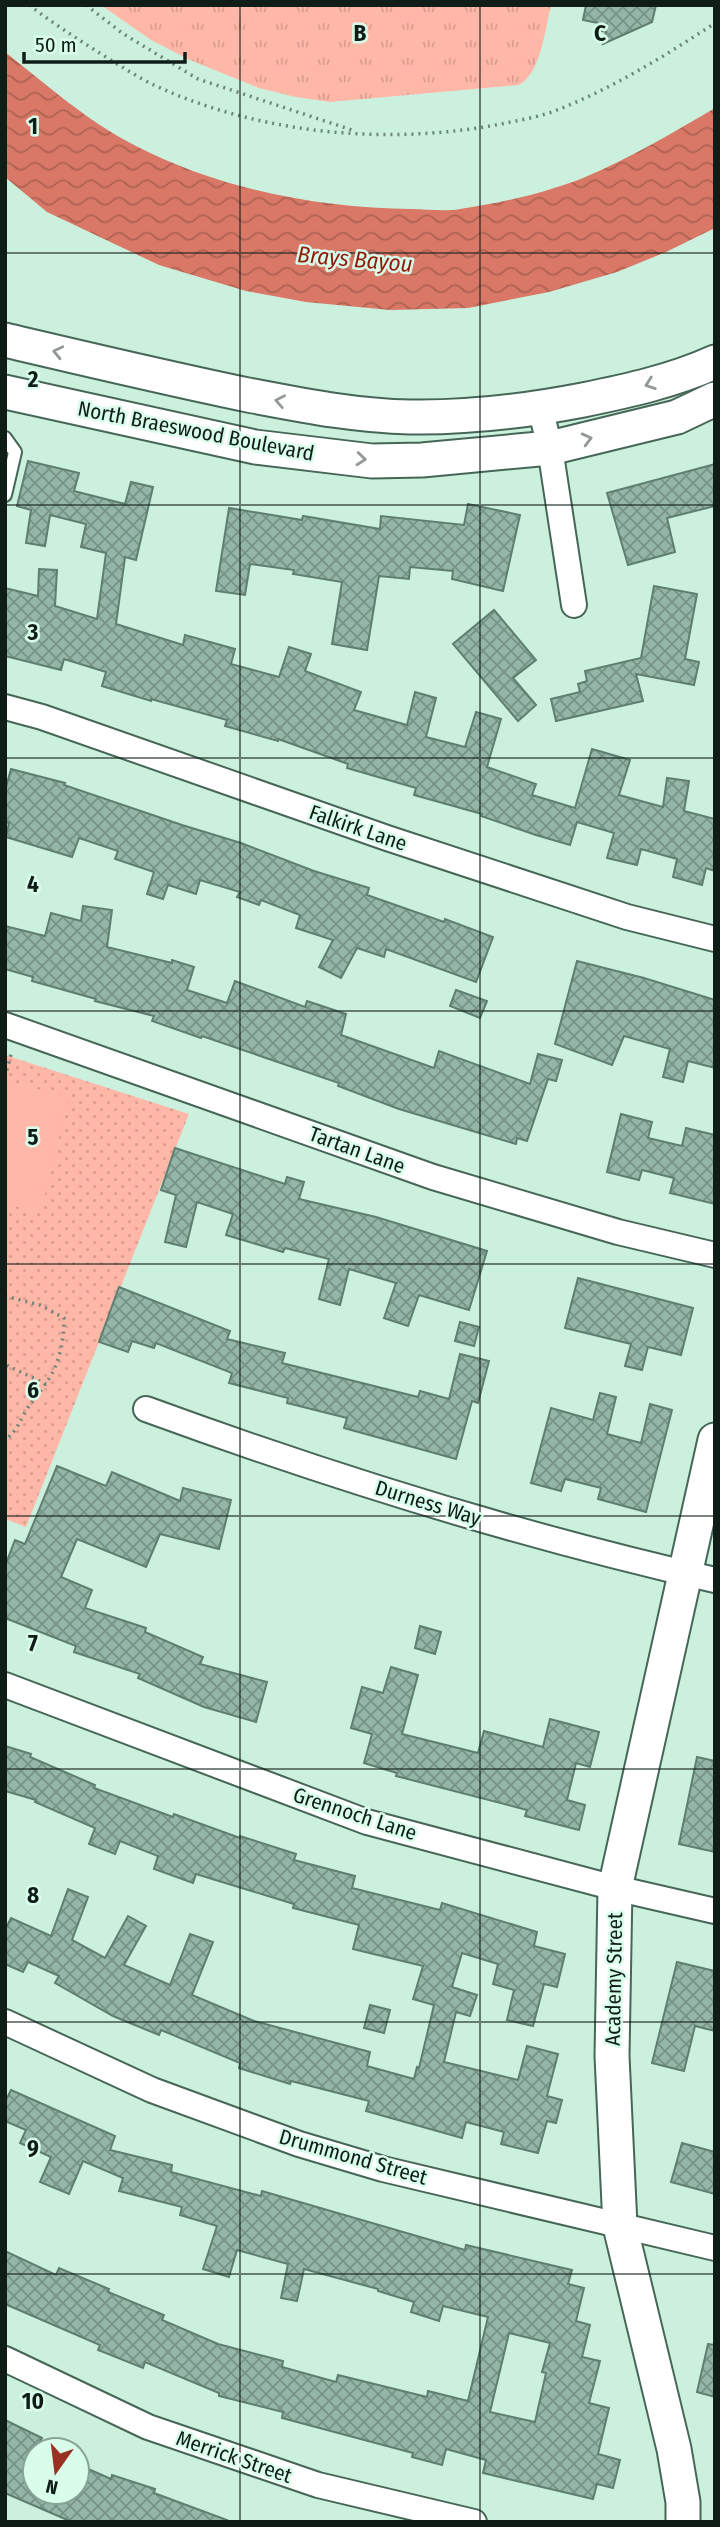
<svg xmlns="http://www.w3.org/2000/svg" width="720" height="2527" viewBox="0 0 720 2527" font-family="'Fira Sans Condensed',sans-serif">
<defs>
<pattern id="grass-tufts" width="24" height="20" patternUnits="userSpaceOnUse" patternTransform="scale(1.75)"><rect width="24" height="20" fill="#ffb7a8"/><path d="M3 7l-1-3M5 7V3M7 7l1-3M15 17l-1-3M17 17v-4M19 17l1-3" fill="none" stroke="#da9d90"/></pattern>
<pattern id="park-dots" width="8" height="8" patternUnits="userSpaceOnUse" patternTransform="scale(1.75)"><rect width="8" height="8" fill="#ffb7a8"/><path d="M2 2h.1M6 6h.1" fill="none" stroke="#da9d90" stroke-width="1.8" stroke-linecap="round"/></pattern>
<pattern id="water-waves" width="16" height="10" patternUnits="userSpaceOnUse" patternTransform="scale(1.75)"><rect width="16" height="10" fill="#d97866"/><path d="M0 5q4-4 8 0t8 0" fill="none" stroke="#af6253"/></pattern>
<pattern id="building-cross-hatch" width="8" height="8" patternUnits="userSpaceOnUse" patternTransform="scale(1.75)"><rect width="8" height="8" fill="#94b6a6"/><path d="M0 0l8 8M0 8l8-8" fill="none" stroke="#779386"/></pattern>
</defs>
<rect width="100%" height="100%" fill="#ccf0de"/>
<path fill="url(#grass-tufts)" d="M101 5H551C545 29 541 73 519 85L330 102 296 97 259 88 190 60 151 40Z"/>
<path fill="url(#park-dots)" d="M5 1055 189 1114 26 1527 5 1519Z"/>
<path fill="#ffb7a8" d="M9 1082 69 1097 41 1212 5 1204V1096Z"/>
<path fill="url(#water-waves)" d="M5 52C47 85 87 121 134 145 219 189 317 208 412 209 427 209 444 212 460 209 501 203 545 193 583 178 629 159 672 133 715 108V228L666 252 617 272 549 292 468 308 390 310 306 302 246 291 159 265 47 212 5 177Z"/>
<g fill="url(#building-cross-hatch)" stroke="#5e7f6f" stroke-width="2" fill-rule="evenodd">
<path d="M586 5H656L652 22 603 44 606 32 597 30 598 23 583 20Z"/>
<path d="M28 461 79 473 74 491 125 504 131 482 153 487 136 560 125 557 116 624 183 645 185 635 235 649 231 664 279 677 289 647 311 654 305 671 361 692 354 710 407 725 415 692 436 698 426 737 465 747 476 712 501 719 487 767 536 784 532 795 575 808 592 749 630 760 619 795 663 807 667 778 689 781 684 811 715 819V871L706 868 702 885 673 877 677 859 641 849 637 865 607 858 614 833 577 822 570 845 536 835 481 816 482 814 414 795 416 788 347 768 348 764 278 739V741L225 726 227 720 151 699V701L102 686 106 672 64 659 61 670 5 656V588L38 596 39 569 57 570 55 606 97 619 106 553 81 547 86 524 50 515 45 546 26 543 31 510 17 506Z"/>
<path d="M715 464V506L667 518 675 552 628 565 607 493Z"/>
<path d="M468 504 520 515 503 591 452 579 453 571 410 567 409 579 379 576 367 650 332 644 342 582 293 574 294 570 250 564 245 595 216 591 229 508 302 520 303 516 380 529 381 516 464 525Z"/>
<path d="M654 586 697 594 685 659 699 662 694 685 636 674 643 701 556 721 551 699 580 692 578 684 587 681 585 671 641 658Z"/>
<path d="M494 610 536 660 513 678 536 705 518 721 453 644Z"/>
<path d="M11 769 65 783 64 785 182 825 241 843 314 871 369 888 367 895 444 922 445 919 493 937 476 982 386 949 384 957 357 948 341 978 319 967 333 940 296 928 300 915 261 900 259 905 237 897 240 892 200 880 196 894 168 885 163 899 147 894 154 872 115 859 118 851 79 838 72 857 6 837 9 823 5 822V791Z"/>
<path d="M83 906 112 910 107 947 172 963V960L194 967 187 990 227 1003 235 981 305 1007 307 1001 346 1014 341 1035 434 1068 439 1051 530 1084 538 1054 562 1060 556 1081 548 1079 527 1141 517 1138 516 1144 399 1109 338 1086 339 1083 202 1036 201 1038 152 1021 154 1016 95 1001 96 999 32 981 33 977 5 969V926L45 936 51 913 81 921Z"/>
<path d="M577 961 644 978 715 1000V1068L688 1061 683 1082 663 1077 670 1049 624 1036 612 1065 555 1044Z"/>
<path d="M456 990 487 1001 480 1018 450 1006Z"/>
<path d="M621 1114 652 1122 648 1138 682 1146 686 1128 715 1135V1204L670 1193 674 1178 642 1170 639 1180 607 1172Z"/>
<path d="M175 1148 285 1184 287 1177 304 1182 299 1199 376 1217 487 1251 469 1310 419 1295 408 1326 384 1318 396 1283 349 1269 340 1305 319 1299 329 1259 285 1248 283 1252 226 1235 233 1214 197 1202 186 1247 165 1242 176 1195 161 1190Z"/>
<path d="M578 1278 693 1308 681 1355 648 1347 642 1370 625 1366 631 1344 565 1328Z"/>
<path d="M119 1287 230 1331 227 1339 285 1353 282 1363 418 1397 420 1391 449 1399 460 1354 489 1361 478 1403 472 1401 456 1459 344 1428 347 1418 287 1403 288 1398 229 1383 232 1373 156 1343 154 1348 132 1341 128 1352 99 1342Z"/>
<path d="M460 1322 479 1327 474 1346 455 1341Z"/>
<path d="M600 1393 616 1397 607 1434 641 1443 650 1404 672 1410 646 1512 598 1499 601 1488 565 1479 561 1491 531 1483 551 1408 593 1420Z"/>
<path d="M57 1466 106 1486 112 1472 180 1501 183 1488 231 1500 219 1549 160 1534 146 1567 77 1539 61 1577 92 1590 85 1608 146 1628 145 1632 203 1657 200 1664 267 1682 256 1722 204 1707 138 1678 140 1674 74 1652 76 1646 5 1618V1566L15 1540 25 1544Z"/>
<path d="M420 1626 441 1632 435 1654 415 1648Z"/>
<path d="M391 1667 418 1675 402 1734 478 1753 484 1731 543 1747 550 1719 599 1732 590 1767 576 1763 567 1800 585 1805 579 1830 525 1816 527 1810 396 1776 397 1773 364 1763 372 1734 351 1728 362 1687 383 1693Z"/>
<path d="M5 1746 31 1754 30 1757 95 1785 94 1788 173 1817 174 1814 240 1838V1836L296 1854 294 1860 355 1876 352 1888 440 1910 442 1903 537 1932 534 1946 565 1954 557 1987 544 1984 533 2026 507 2020 514 1990 493 1984 498 1964 462 1953 452 1987 477 1995 470 2016 456 2012 444 2062 518 2080 527 2046 558 2054 547 2096 562 2100 556 2123 547 2121 538 2153 501 2144 504 2132 466 2122 462 2138 366 2111 369 2101 291 2081 290 2084 239 2068 240 2063 161 2030 159 2035 113 2016 55 1983 59 1976 28 1962 23 1972 5 1964V1930L11 1918 51 1936 68 1889 88 1897 72 1940 105 1958 128 1916 146 1926 124 1965 170 1985 190 1934 213 1942 192 1995 254 2021 370 2052 367 2066 414 2079 417 2067 419 2068 434 2005 413 1999 423 1966 353 1949 359 1925 293 1908 294 1904 196 1874 193 1883 154 1869 158 1856 120 1841 115 1854 89 1844 95 1828 35 1802 36 1800 5 1791Z"/>
<path d="M697 1757 715 1761V1852L679 1844Z"/>
<path d="M677 1962 715 1971V2031L695 2026 684 2071 652 2063Z"/>
<path d="M370 2005 390 2010 384 2033 364 2028Z"/>
<path d="M11 2090 115 2136 110 2150 172 2165 171 2172 261 2196 262 2191 465 2250 466 2245 572 2270 568 2284 584 2288 576 2321 590 2325 582 2357 600 2361 589 2403 609 2408 598 2454 620 2460 613 2488 597 2484 593 2499 483 2473 486 2460 446 2449 442 2465 412 2457 413 2453 282 2418 283 2412 219 2396V2393L145 2362 143 2368 98 2350 100 2345 5 2304V2251L56 2275 59 2268 109 2289 108 2292 164 2315 162 2320 218 2344 283 2361 282 2367 336 2382 338 2375 427 2397 428 2391 468 2401 488 2317 443 2306 439 2321 411 2312 414 2302 378 2291V2289L304 2269 297 2301 281 2298 288 2264 237 2250 229 2277 203 2269 217 2226 180 2215 182 2207 119 2191 123 2178 83 2161 69 2194 40 2182 51 2157 20 2143 26 2130 5 2121V2102ZM509 2333 550 2343 542 2372 546 2373 535 2422 490 2412Z"/>
<path d="M682 2143 715 2152V2194L671 2182Z"/>
<path d="M708 2344 715 2345V2397L697 2392Z"/>
<path d="M5 2420 42 2438 35 2450V2492H77V2464L111 2479 112 2475 155 2489 154 2493 227 2520 226 2522H72L5 2493Z"/>
</g>
<g fill="none" stroke-linecap="round" stroke-linejoin="round">
<g stroke="#466657" stroke-width="16">
<path id="lane" d="M5 438 15 452 5 495"/>
</g>
<g stroke="#466657" stroke-width="28">
<g id="street">
<path d="M540 407 550 448 574 605"/>
<path d="M5 707 42 717 387 838 627 917 715 939"/>
<path d="M5 1025 433 1177 618 1232 715 1255"/>
<path d="M146 1409C332 1477 521 1536 715 1580"/>
<path d="M5 1685 367 1822 615 1888 715 1911"/>
<path d="M5 2022 152 2090 299 2144 383 2169 715 2248"/>
<path d="M5 2359 148 2427 318 2485 474 2522"/>
</g>
</g>
<g stroke="#466657" stroke-width="37">
<g id="secondary">
<path d="M5 340C86 359 166 378 248 395 301 405 355 416 410 417 468 418 526 411 583 400 627 391 673 381 715 362"/>
<path d="M5 392 255 447 372 461 422 460 550 448 677 417 715 399"/>
<path d="M683 2522V2502L674 2449 620 2226 612 2056 615 1888 715 1440"/>
</g>
</g>
<g stroke="#6d8579" stroke-width="3.5" stroke-dasharray="2 5" stroke-linecap="butt">
<path d="M29 5C58 27 87 45 117 64 129 71 141 79 154 85 259 134 387 146 501 124 520 120 540 117 557 110 613 88 665 56 715 23"/>
<path d="M86 5 122 33 198 79 355 131"/>
<path d="M5 1077 12 1051"/>
<path d="M5 1296 40 1305 64 1318C64 1343 59 1366 44 1386 39 1394 32 1401 27 1409 20 1421 17 1431 5 1440"/>
<path d="M5 1358 8 1366 46 1384"/>
</g>
<use href="#lane" stroke="#fff" stroke-width="12"/>
<use href="#street" stroke="#fff" stroke-width="24"/>
<use href="#secondary" stroke="#fff" stroke-width="33"/>
</g>
<defs><path id="oneway-chevron" d="M-2-3.5L2.5 0L-2 3.5" fill="none" stroke-width="1.6" stroke-linecap="round" stroke-linejoin="round" transform="scale(1.75)"/></defs>
<g stroke="#939997">
<use href="#oneway-chevron" transform="translate(58 352) rotate(-167)"/>
<use href="#oneway-chevron" transform="translate(650 384) rotate(161)"/>
<use href="#oneway-chevron" transform="translate(280 401) rotate(-169)"/>
<use href="#oneway-chevron" transform="translate(587 439) rotate(-14)"/>
<use href="#oneway-chevron" transform="translate(361 459) rotate(5)"/>
</g>
<path fill="none" stroke="#101d17" stroke-width="2" stroke-opacity="0.55" d="M240 5V2522M480 5V2522M5 253H715M5 505H715M5 758H715M5 1011H715M5 1264H715M5 1516H715M5 1769H715M5 2022H715M5 2274H715"/>
<g text-anchor="middle" dominant-baseline="central" stroke-width="5" stroke-linejoin="round" paint-order="stroke">
<g font-size="21" fill="#101d17" stroke="#d9fdeb">
<text transform="translate(196 431) rotate(11)">North Braeswood Boulevard</text>
<text transform="translate(358 828) rotate(19)">Falkirk Lane</text>
<text transform="translate(357 1150) rotate(20)">Tartan Lane</text>
<text transform="translate(428 1503) rotate(17)">Durness Way</text>
<text transform="translate(355 1814) rotate(18)">Grennoch Lane</text>
<text transform="translate(614 1979) rotate(-89)">Academy Street</text>
<text transform="translate(353 2157) rotate(16)">Drummond Street</text>
<text transform="translate(234 2457) rotate(19)">Merrick Street</text>
</g>
<g font-size="23" font-style="italic" fill="#901b08" stroke="#d9fdeb">
<text transform="translate(355 259) rotate(5)">Brays Bayou</text>
</g>
</g>
<g font-size="23" text-anchor="middle" font-weight="bold" fill="#101d17" stroke="#d9fdeb" stroke-width="5" stroke-linejoin="round" paint-order="stroke">
<text x="360" y="41">B</text>
<text x="600" y="41">C</text>
<text x="33" y="134">1</text>
<text x="33" y="387">2</text>
<text x="33" y="640">3</text>
<text x="33" y="892">4</text>
<text x="33" y="1145">5</text>
<text x="33" y="1398">6</text>
<text x="33" y="1651">7</text>
<text x="33" y="1903">8</text>
<text x="33" y="2156">9</text>
<text x="33" y="2409">10</text>
</g>
<rect width="720" height="2527" fill="none" stroke="#101d17" stroke-width="14"/>
<g transform="translate(56 2471) rotate(194)"><circle r="33" fill="#d9fdeb" stroke="#89a396" stroke-width="2"/>
<path d="M0-5L12 26L0 18L-12 26Z" fill="#9a301f"/>
<text y="-10" font-size="19" font-weight="bold" text-anchor="middle" fill="#101d17">N</text>
</g>
<path d="M24 52v10h161v-10" fill="none" stroke="#101d17" stroke-width="3.5"/>
<text x="35" y="52" font-size="21" fill="#101d17" stroke="#d9fdeb" stroke-width="5" paint-order="stroke">50 m</text>
</svg>
